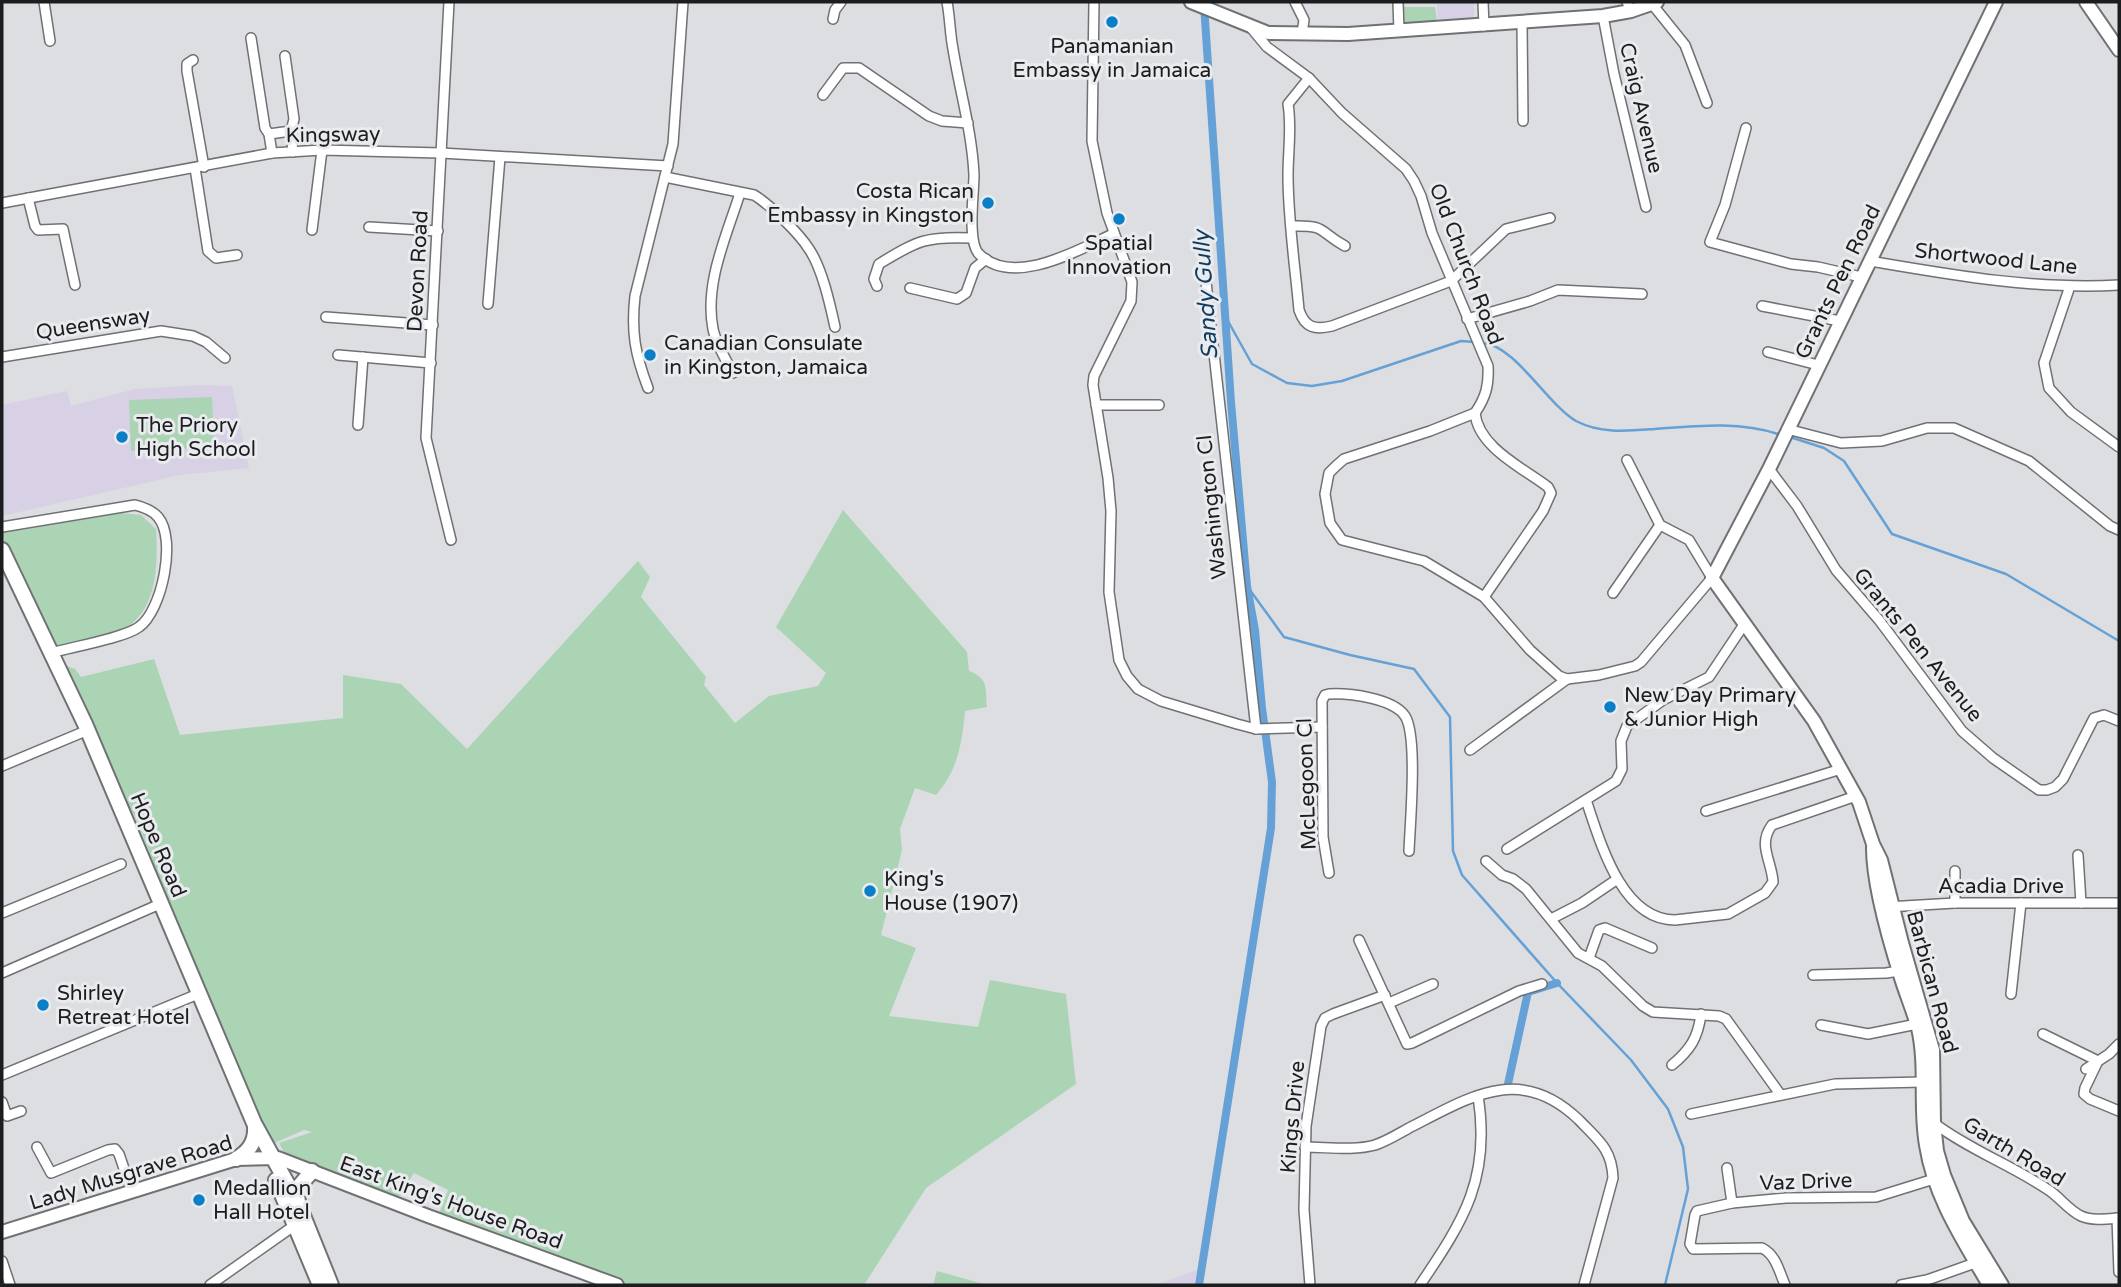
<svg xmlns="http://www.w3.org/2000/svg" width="2121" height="1287" viewBox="0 0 2121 1287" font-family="'Varela Round',sans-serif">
<rect width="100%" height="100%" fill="#dddee1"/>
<g fill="#d8d0e5">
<path d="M1437 2H1474V15L1471 21 1438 25Z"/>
<path d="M202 385 232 386 249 468 180 475 2 516V405L67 391 71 406 135 389Z"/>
<path d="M1197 1270 1194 1285H1147L1161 1283Z"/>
</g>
<g fill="#aad4b4">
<path d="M1402 7H1435L1437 22 1402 23Z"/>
<path d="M212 397 214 447 131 451 129 400Z"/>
<path d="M843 510 967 652 969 671C989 679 985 687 987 707L965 711C962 743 958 770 936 795L915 788 900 829 902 850 881 935 916 948 889 1016 978 1027 990 980 1066 994 1076 1084 926 1188 864 1285H628L438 1216 448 1190 414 1173 399 1197 287 1157 279 1143 312 1132 304 1130 272 1144 148 868 149 851 134 815 124 801 64 665 75 669 81 677 154 659 180 735 343 718V675L401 684 467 749 638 561 650 577 641 597 706 677 704 685 735 723 769 696 818 686 826 673 776 627Z"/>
<path d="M120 513 141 515 156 529C158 562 158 608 126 628 109 639 83 643 64 649L57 648 21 569 2 537V533L6 530H22Z"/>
<path d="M937 1271 987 1285H933Z"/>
</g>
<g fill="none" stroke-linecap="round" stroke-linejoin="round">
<g stroke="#65a1d6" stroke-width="2.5">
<path d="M1224 314 1252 364 1287 383 1312 386 1342 381 1461 341 1475 342"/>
<path d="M1482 343C1514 344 1548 405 1576 421 1601 434 1628 431 1655 429 1696 426 1738 421 1778 434"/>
<path d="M1790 437 1824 448 1844 461 1892 534 2006 574 2119 641"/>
<path d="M1247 586 1284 637 1350 655 1414 669 1450 717 1453 851 1462 875 1557 983 1631 1060 1668 1109 1683 1147 1688 1189 1665 1285"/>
</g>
<g stroke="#65a1d6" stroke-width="8">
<path d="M1508 1084 1528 992 1557 983"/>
<path d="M1199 1285 1271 828 1272 782 1262 708 1255 630 1247 586 1231 402 1204 5"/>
</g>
<g stroke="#6f7173" stroke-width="12">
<g id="minor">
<path d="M44 2 50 41"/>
<path d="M449 2 426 438 451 540"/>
<path d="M947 2C950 18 950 34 953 49 960 92 972 132 974 175 974 193 967 242 979 254 1013 288 1078 250 1113 234"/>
<path d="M1094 2 1092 141 1107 213 1132 282 1131 301 1094 376 1093 385 1108 478 1111 511 1109 592 1119 660 1127 676 1138 689 1161 701 1237 724 1256 729 1322 727"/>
<path d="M1295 2 1304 20 1302 33"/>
<path d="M1398 2 1399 31"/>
<path d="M1483 2 1484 26"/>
<path d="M1627 2 1631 11"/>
<path d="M1652 4 1685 45 1707 103"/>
<path d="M1603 16 1614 74 1646 207"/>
<path d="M833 19 835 10 841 2"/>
<path d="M1522 23 1523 121"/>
<path d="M1252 29 1267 47 1309 78 1342 113 1406 169 1414 181 1421 196 1432 233 1488 366C1489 385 1486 397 1475 413"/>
<path d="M251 38 265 128 269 134 272 153"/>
<path d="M285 56 294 119 291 131 293 152"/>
<path d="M193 60 187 64V71L204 167"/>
<path d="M1309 78 1288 104C1292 128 1288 151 1288 175 1288 220 1295 265 1299 310 1305 328 1315 330 1332 326L1451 281 1506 229 1550 218"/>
<path d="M823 95 843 68H859L929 116 942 121 968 123"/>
<path d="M1746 128 1725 205 1710 242 1791 264 1818 267 1861 277"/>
<path d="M269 134 291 131"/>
<path d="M195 168 208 251 216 258 237 255"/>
<path d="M665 177 754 195C769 204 799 233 809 249 822 268 830 304 835 327"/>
<path d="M28 198 35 226 38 230 63 229 75 285"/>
<path d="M2 203 272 153 322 150 441 153 668 166"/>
<path d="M1292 226C1327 225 1318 231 1345 246"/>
<path d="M369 227 438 231"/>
<path d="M312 230 322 150"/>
<path d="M1870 261C1952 275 2036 290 2119 285"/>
<path d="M1206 282 1256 729"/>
<path d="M877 286 874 279 879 264C918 240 927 236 972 238"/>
<path d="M2070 286 2044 363 2049 388 2071 412 2119 447"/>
<path d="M910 288 957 299 966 293 975 268 986 259"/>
<path d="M488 304 500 157"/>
<path d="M1762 306 1840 321"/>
<path d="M326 317 433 325"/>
<path d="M1467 319 1530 301 1558 290 1642 294"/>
<path d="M1768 352 1818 365"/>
<path d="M338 355 431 363"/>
<path d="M2 357 161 331 193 336 206 342 225 358"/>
<path d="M733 373C726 360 716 344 713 329 704 283 727 235 740 193"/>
<path d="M648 388C635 354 631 332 635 296L673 144 683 2"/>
<path d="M1096 405H1159"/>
<path d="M1475 413 1430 431 1344 459 1336 466 1329 473 1325 494 1330 523 1342 540 1424 561 1484 597 1530 650 1559 676 1567 679 1599 675 1635 666 1641 662 1712 578 1689 540 1660 525 1627 460"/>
<path d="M1475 413C1478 447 1523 468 1548 487L1551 493 1543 511 1484 597"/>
<path d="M358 425 363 357"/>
<path d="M1787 429 1841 443 1882 441 1927 428H1954L2029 461 2110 526 2119 530"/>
<path d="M1769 469 1797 506 1836 570 1879 620 1962 731 1993 758 2039 790H2047L2055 787 2063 779 2094 718 2104 715 2119 721"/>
<path d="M2 527 135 505C143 507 152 510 158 517 177 539 162 611 139 627 124 638 72 647 51 653"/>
<path d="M1613 593 1660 525"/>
<path d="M1470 750 1567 679"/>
<path d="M2 766 88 730"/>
<path d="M1586 800C1600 841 1621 920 1675 920L1728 914 1765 893 1773 882C1772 861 1757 845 1772 825L1856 796"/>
<path d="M1706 811 1841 769"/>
<path d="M1507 849 1616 781 1622 769 1621 741 1627 726 1663 700 1709 677 1745 623"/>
<path d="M2078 855 2081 903"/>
<path d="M1486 861 1502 875 1513 879 1526 889 1578 953 1602 966 1643 1006 1653 1012 1719 1016 1726 1019 1780 1094"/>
<path d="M1329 873 1323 837 1322 701 1325 695 1329 694C1349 693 1393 698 1405 716 1418 736 1410 824 1409 851"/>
<path d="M1955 903V871"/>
<path d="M1887 907 1955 903H2119"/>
<path d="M2 913 121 864"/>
<path d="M1551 919 1582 903 1616 880"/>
<path d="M1359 940 1407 1044 1412 1043 1519 991 1542 984"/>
<path d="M1589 958 1599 930 1605 928 1652 948"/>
<path d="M2 973 160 904"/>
<path d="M1813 975 1886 973 1899 971"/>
<path d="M2011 994 2021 903"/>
<path d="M1389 1003 1433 984"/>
<path d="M1821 1025 1868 1034 1917 1024"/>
<path d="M2043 1034 2098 1061 2085 1088 2084 1094 2090 1099 2119 1111"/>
<path d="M1672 1065C1690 1050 1698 1038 1701 1014"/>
<path d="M2086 1069 2109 1054 2119 1044"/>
<path d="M2 1075 198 994"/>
<path d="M2 1102 7 1116 21 1111"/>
<path d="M1691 1114 1835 1084 1923 1082"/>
<path d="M1934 1123C1968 1149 2011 1165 2047 1189 2059 1196 2068 1210 2081 1216 2092 1221 2107 1219 2119 1218"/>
<path d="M37 1147 51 1173 108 1150 115 1149 119 1154 132 1192"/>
<path d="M1305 1147C1327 1147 1354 1151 1375 1145 1387 1141 1398 1134 1409 1128 1470 1097 1520 1063 1579 1120 1598 1140 1612 1149 1613 1178L1584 1285"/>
<path d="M1727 1168 1732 1203"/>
<path d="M2117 1218 2119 1272"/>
<path d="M2 1261 10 1285"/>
<path d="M210 1285 295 1225"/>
<path d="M1310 1285 1304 1210 1306 1126 1321 1026 1325 1018 1333 1014 1385 995"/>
<path d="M1420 1285C1464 1220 1491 1178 1478 1096"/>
<path d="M1785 1285C1779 1271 1776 1255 1762 1248L1693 1249 1690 1244 1695 1215 1697 1211 1732 1203 1786 1198 1876 1197 1934 1179"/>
<path d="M1901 1285 1927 1280 1975 1263"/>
</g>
</g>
<g stroke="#6f7173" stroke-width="16">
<g id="secondary">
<path d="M1191 2 1268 33 1348 34 1603 16 1631 11 1657 2"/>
<path d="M1996 2 1769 469 1712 578 1814 721 1859 802 1873 844 1881 860 1902 943 1933 1050 1934 1123 1937 1151 1944 1175 1963 1221 2002 1285"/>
<path d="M2086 2 2119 50"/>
<path d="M1873 848C1873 886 1889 940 1901 978 1906 994 1913 1011 1918 1028 1927 1067 1919 1106 1926 1145 1934 1197 1963 1240 1989 1285"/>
<path d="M2 1232 236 1159 278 1158 428 1216 617 1285"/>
</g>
</g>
<g stroke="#6f7173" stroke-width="18">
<g id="primary">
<path d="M2 550 85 724 254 1123 298 1203 331 1285"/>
<path d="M236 1159C249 1152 256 1142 255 1127"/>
<path d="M276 1180 320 1285"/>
<path d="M298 1202 296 1190 312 1171"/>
</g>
</g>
<use href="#minor" stroke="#fff" stroke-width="9"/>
<use href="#secondary" stroke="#fff" stroke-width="12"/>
<use href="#primary" stroke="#fff" stroke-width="14"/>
</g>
<g fill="#0a7ec7" stroke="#eaebee" stroke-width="2.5">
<circle cx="1112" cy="22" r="7"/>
<circle cx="988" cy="203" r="7"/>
<circle cx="1119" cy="219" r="7"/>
<circle cx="650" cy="355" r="7"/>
<circle cx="122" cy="437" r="7"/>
<circle cx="1610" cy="707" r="7"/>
<circle cx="870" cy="891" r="7"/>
<circle cx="43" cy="1005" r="7"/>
<circle cx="199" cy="1200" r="7"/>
</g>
<g text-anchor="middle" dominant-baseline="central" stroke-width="6" stroke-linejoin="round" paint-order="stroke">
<g font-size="21" fill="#1c1d1e" stroke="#eaebee" text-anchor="start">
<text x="1112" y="46" text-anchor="middle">Panamanian<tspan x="1112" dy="24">Embassy in Jamaica</tspan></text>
<text x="974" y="191" text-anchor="end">Costa Rican<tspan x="974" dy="24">Embassy in Kingston</tspan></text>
<text x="1119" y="243" text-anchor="middle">Spatial<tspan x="1119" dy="24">Innovation</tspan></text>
<text x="664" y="343">Canadian Consulate<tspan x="664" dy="24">in Kingston, Jamaica</tspan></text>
<text x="136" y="425">The Priory<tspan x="136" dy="24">High School</tspan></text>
<text x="1624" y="695">New Day Primary<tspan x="1624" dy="24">&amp; Junior High</tspan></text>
<text x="884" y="879">King's<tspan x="884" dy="24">House (1907)</tspan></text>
<text x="57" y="993">Shirley<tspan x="57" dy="24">Retreat Hotel</tspan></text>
<text x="213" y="1188">Medallion<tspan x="213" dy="24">Hall Hotel</tspan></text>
</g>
<g font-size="21" fill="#1c1d1e" stroke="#eaebee">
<text transform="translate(1641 108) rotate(77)">Craig Avenue</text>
<text transform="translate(333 135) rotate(-1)">Kingsway</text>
<text transform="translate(1996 259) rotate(6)">Shortwood Lane</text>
<text transform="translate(1466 264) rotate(69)">Old Church Road</text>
<text transform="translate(418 271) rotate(-87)">Devon Road</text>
<text transform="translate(1838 282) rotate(-64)">Grants Pen Road</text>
<text transform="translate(93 324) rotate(-9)">Queensway</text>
<text transform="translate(1212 507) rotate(-96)">Washington Cl</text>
<text transform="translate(1918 645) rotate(51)">Grants Pen Avenue</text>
<text transform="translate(1307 784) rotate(-92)">McLegoon Cl</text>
<text transform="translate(158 845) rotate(67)">Hope Road</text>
<text x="2001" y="886">Acadia Drive</text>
<text transform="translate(1932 982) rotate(75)">Barbican Road</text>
<text transform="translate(1293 1117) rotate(-85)">Kings Drive</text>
<text transform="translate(2014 1152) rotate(31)">Garth Road</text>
<text transform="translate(131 1173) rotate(-17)">Lady Musgrave Road</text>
<text transform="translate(1806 1182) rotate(-2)">Vaz Drive</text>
<text transform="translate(451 1203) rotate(20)">East King's House Road</text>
</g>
<g font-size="23" font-style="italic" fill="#0d3c5f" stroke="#eaebee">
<text transform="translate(1206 295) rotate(-94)">Sandy Gully</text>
</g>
</g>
<rect width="2121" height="1287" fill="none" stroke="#1c1d1e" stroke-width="7"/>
</svg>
